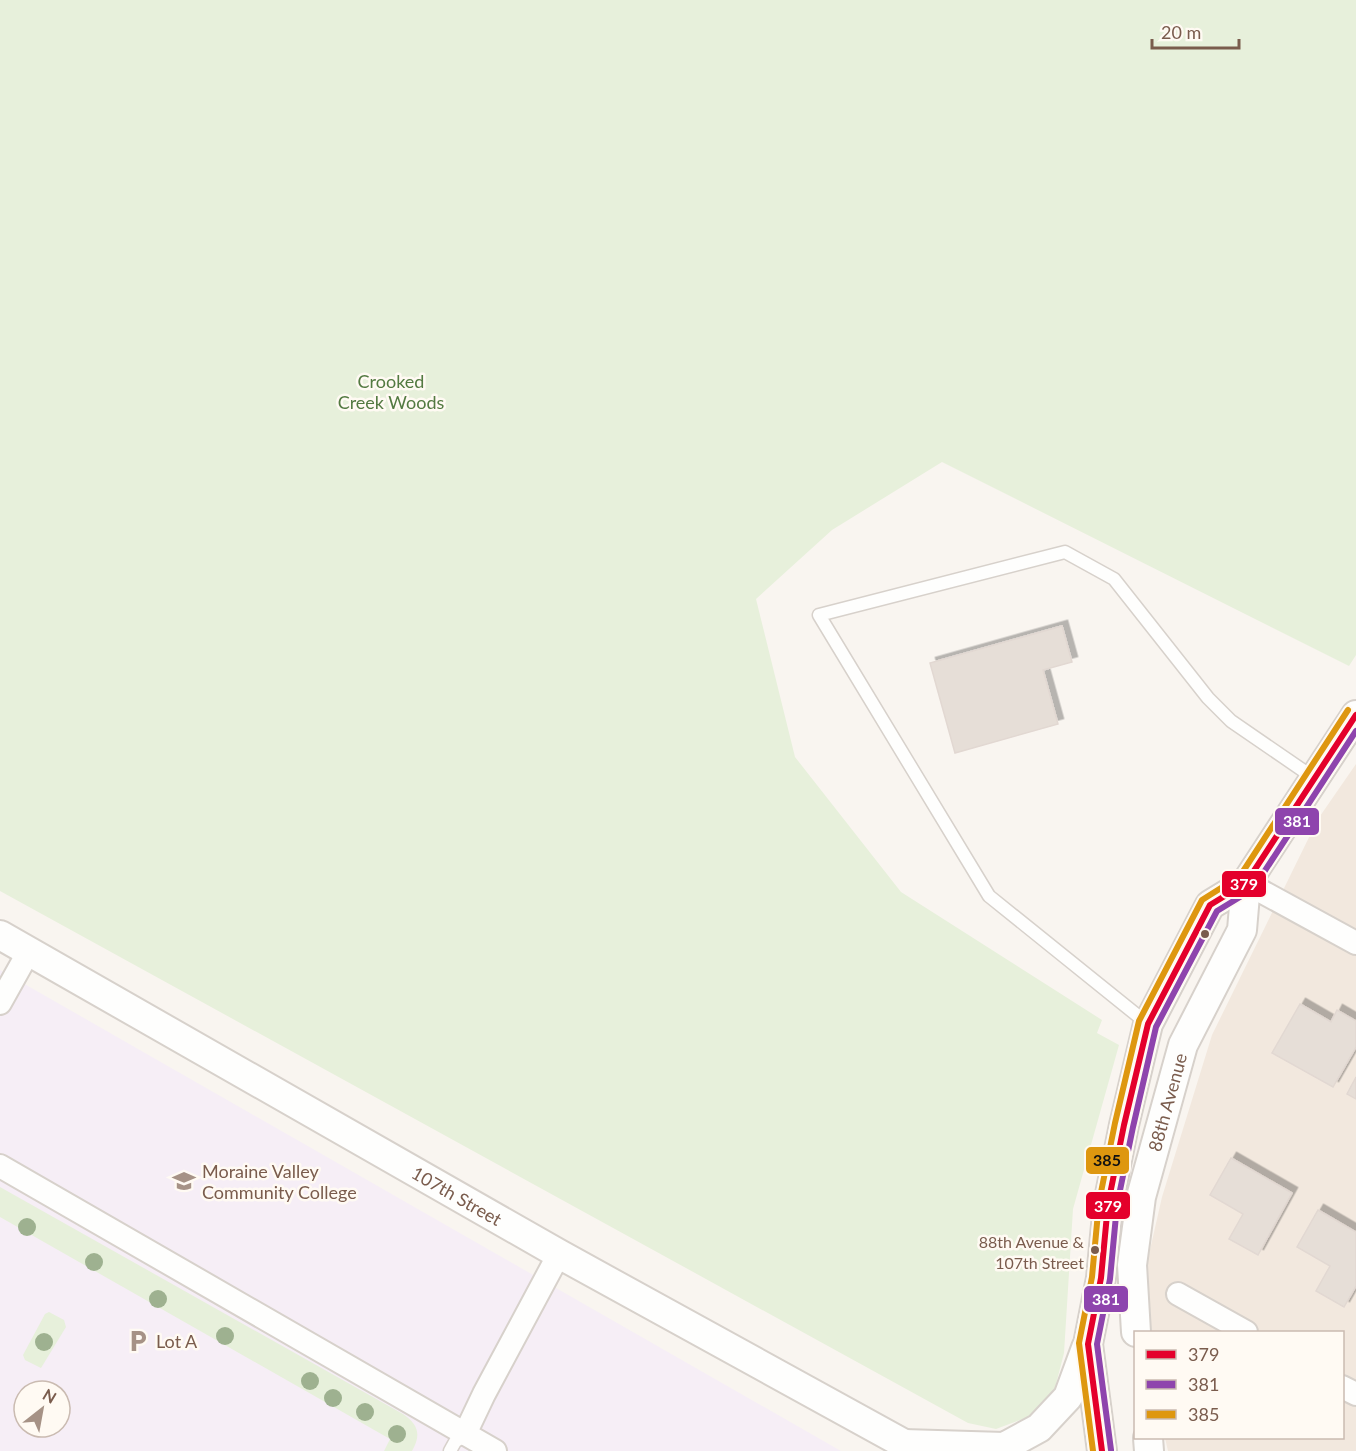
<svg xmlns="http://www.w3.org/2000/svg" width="1356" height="1451" viewBox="0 0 1356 1451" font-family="Lato,sans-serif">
<defs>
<filter id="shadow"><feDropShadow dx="5.5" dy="-5.5" stdDeviation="0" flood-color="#0004"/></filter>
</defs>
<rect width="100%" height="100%" fill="#f9f5f0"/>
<path fill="#f2e8de" d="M1356 764V1451H1168L1165 1438H1342V1332H1147L1146 1300 1147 1263 1162 1197 1212 1035 1318 819Z"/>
<path fill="#f6eef6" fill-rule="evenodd" d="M0 970 841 1451H0ZM24 1391H60V1427H24Z"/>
<g fill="#e7f0db">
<path d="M0 0H1356V655L1349 666 942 462 832 530 756 599 795 757 901 892 1102 1020 1097 1033 1119 1045 1073 1209 1064 1353 1055 1388 1028 1417 996 1429 968 1423 0 891Z"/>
<path d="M0 1187 403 1414C419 1425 421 1435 412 1451H384L390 1439 0 1217Z"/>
<path d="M49 1312 64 1320 66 1327 41 1368 25 1360 23 1355 45 1314Z"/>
</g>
<g fill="#e6ded7" stroke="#e2d8d2" stroke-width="1.5" filter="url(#shadow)">
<path d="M1062 626 1072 662 1043 670 1058 724 955 753 930 663Z"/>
<path d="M1300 1004 1331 1022 1337 1010 1356 1021V1047L1333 1087 1272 1053Z"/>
<path d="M1356 1077V1099L1347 1094Z"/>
<path d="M1231 1158 1292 1193 1258 1255 1229 1239 1243 1214 1210 1195Z"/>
<path d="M1318 1210 1356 1232V1286L1344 1307 1316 1291 1330 1266 1297 1247Z"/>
</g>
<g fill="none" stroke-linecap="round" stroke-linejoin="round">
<g stroke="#d7d1cb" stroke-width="15">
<g id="service">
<path d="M1148 1024 989 896 819 615 1065 552 1114 579 1208 698 1231 721 1314 778"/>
<path d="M450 1451 455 1442 465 1434"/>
</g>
</g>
<g stroke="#d7d1cb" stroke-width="26">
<g id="minor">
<path d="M1246 883 1356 943"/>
<path d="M0 1003 29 951"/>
<path d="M0 1166 495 1451"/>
<path d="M1178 1294 1246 1332"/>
<path d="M1342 1387 1356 1394"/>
<path d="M465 1434 484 1394 559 1254"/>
</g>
</g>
<g stroke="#d7d1cb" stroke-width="32">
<g id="tertiary">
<path id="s1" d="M0 935 559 1254 917 1451"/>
<path id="s2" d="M1136 1332 1132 1265 1141 1197 1183 1045 1242 930 1246 883"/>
<path d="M1148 1438 1149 1451"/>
<path d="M904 1444 1004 1447 1039 1428 1068 1397 1086 1348"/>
<path d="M1102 1451 1088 1344 1101 1278 1108 1204 1124 1125 1148 1024 1210 905 1246 883 1356 715"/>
</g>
</g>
<use href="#service" stroke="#fefefd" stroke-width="12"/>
<use href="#minor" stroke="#fefefd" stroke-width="22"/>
<use href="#tertiary" stroke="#fefefd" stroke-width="28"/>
<g stroke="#fffaf3" stroke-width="10">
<path id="bus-1" d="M1102 1451 1088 1344 1101 1278 1108 1204 1124 1125 1148 1024 1210 905 1246 883 1356 715"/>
</g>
<g stroke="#fffaf3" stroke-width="10">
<path id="bus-2" d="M1111 1450 1097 1344 1110 1279 1117 1205 1133 1127 1156 1027 1217 911 1253 889 1356 731"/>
</g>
<g stroke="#fffaf3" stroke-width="10">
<path id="bus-3" d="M1093 1451 1079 1343 1092 1277 1099 1202 1115 1123 1139 1021 1202 900 1240 876 1348 710"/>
</g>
<use href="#bus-1" stroke="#e4002b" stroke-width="6"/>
<use href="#bus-2" stroke="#8e44ad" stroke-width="6"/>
<use href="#bus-3" stroke="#de970f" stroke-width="6"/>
</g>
<g fill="#9eb190">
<circle cx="27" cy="1227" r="9"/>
<circle cx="94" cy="1262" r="9"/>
<circle cx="158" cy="1299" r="9"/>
<circle cx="225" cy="1336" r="9"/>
<circle cx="44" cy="1342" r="9"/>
<circle cx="310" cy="1381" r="9"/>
<circle cx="333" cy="1398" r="9"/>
<circle cx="365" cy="1412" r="9"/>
<circle cx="397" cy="1434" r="9"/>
</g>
<defs>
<g id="university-bare" transform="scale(1.8)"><path d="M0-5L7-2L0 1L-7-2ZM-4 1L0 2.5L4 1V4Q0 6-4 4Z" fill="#a69286" stroke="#fffaf3" stroke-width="2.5" paint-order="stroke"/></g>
<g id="parking-bare" transform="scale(1.8)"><path d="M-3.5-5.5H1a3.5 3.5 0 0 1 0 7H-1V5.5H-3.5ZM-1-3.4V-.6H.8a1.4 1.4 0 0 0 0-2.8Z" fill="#a69286" stroke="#fffaf3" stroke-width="2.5" paint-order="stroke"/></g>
</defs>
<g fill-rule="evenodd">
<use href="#university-bare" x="184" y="1181"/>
<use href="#parking-bare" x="138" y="1341"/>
</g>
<g fill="#7a5c4d" stroke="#fffaf3" stroke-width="2">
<circle cx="1205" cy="934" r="5"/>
<circle cx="1095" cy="1250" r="5"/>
</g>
<g text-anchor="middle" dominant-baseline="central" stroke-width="5" stroke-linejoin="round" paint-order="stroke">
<g font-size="16" fill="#7a5c4d" stroke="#fffaf3" text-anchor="end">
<text x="1084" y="1241">88th Avenue &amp;<tspan x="1084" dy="21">107th Street</tspan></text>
</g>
<g font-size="18" fill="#537a41" stroke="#fffaf3">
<text x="391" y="381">Crooked<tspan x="391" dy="21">Creek Woods</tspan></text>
</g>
<g font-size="18" fill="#7a5c4d" stroke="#fffaf3">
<text stroke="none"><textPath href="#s2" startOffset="234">88th Avenue</textPath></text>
<text stroke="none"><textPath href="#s1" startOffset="526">107th Street</textPath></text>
</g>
<g font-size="18" fill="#7a5c4d" stroke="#fffaf3" text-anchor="start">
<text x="202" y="1171">Moraine Valley<tspan x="202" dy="21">Community College</tspan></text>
<text x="156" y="1341">Lot A</text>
</g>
</g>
<g stroke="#fffaf3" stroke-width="2">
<rect x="1274" y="807" width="46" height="29" rx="6" fill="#8e44ad"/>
<rect x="1221" y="870" width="46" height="28" rx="6" fill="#e4002b"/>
<rect x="1085" y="1146" width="45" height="29" rx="6" fill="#de970f"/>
<rect x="1085" y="1191" width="46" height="29" rx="6" fill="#e4002b"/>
<rect x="1083" y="1285" width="46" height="28" rx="6" fill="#8e44ad"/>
</g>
<g font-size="16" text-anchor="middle" font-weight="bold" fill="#fff">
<text x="1297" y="827">381</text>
<text x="1244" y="890">379</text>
<text x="1108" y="1212">379</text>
<text x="1106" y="1305">381</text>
</g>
<g font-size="16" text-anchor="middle" font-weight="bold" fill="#111">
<text x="1107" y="1166">385</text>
</g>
<rect x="1134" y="1331" width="210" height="108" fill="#fffaf3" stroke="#cabbb1" stroke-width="1.5"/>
<rect x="1146" y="1350" width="30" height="9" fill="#e4002b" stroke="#cabbb1" stroke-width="1.5"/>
<text x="1188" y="1361" font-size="18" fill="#7a5c4d">379</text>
<rect x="1146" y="1380" width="30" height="9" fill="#8e44ad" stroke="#cabbb1" stroke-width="1.5"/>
<text x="1188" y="1391" font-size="18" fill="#7a5c4d">381</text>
<rect x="1146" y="1410" width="30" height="9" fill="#de970f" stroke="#cabbb1" stroke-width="1.5"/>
<text x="1188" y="1421" font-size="18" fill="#7a5c4d">385</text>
<g transform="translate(42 1409) rotate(31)"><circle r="28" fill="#fffaf3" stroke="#cabbb1" stroke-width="1.5"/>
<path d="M0-4.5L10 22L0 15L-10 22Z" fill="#a69286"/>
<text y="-9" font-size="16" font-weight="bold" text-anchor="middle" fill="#7a5c4d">N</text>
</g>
<path d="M1152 39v9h87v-9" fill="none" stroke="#7a5c4d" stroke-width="3"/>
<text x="1161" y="39" font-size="18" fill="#7a5c4d" stroke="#fffaf3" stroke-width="4.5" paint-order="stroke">20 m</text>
</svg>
